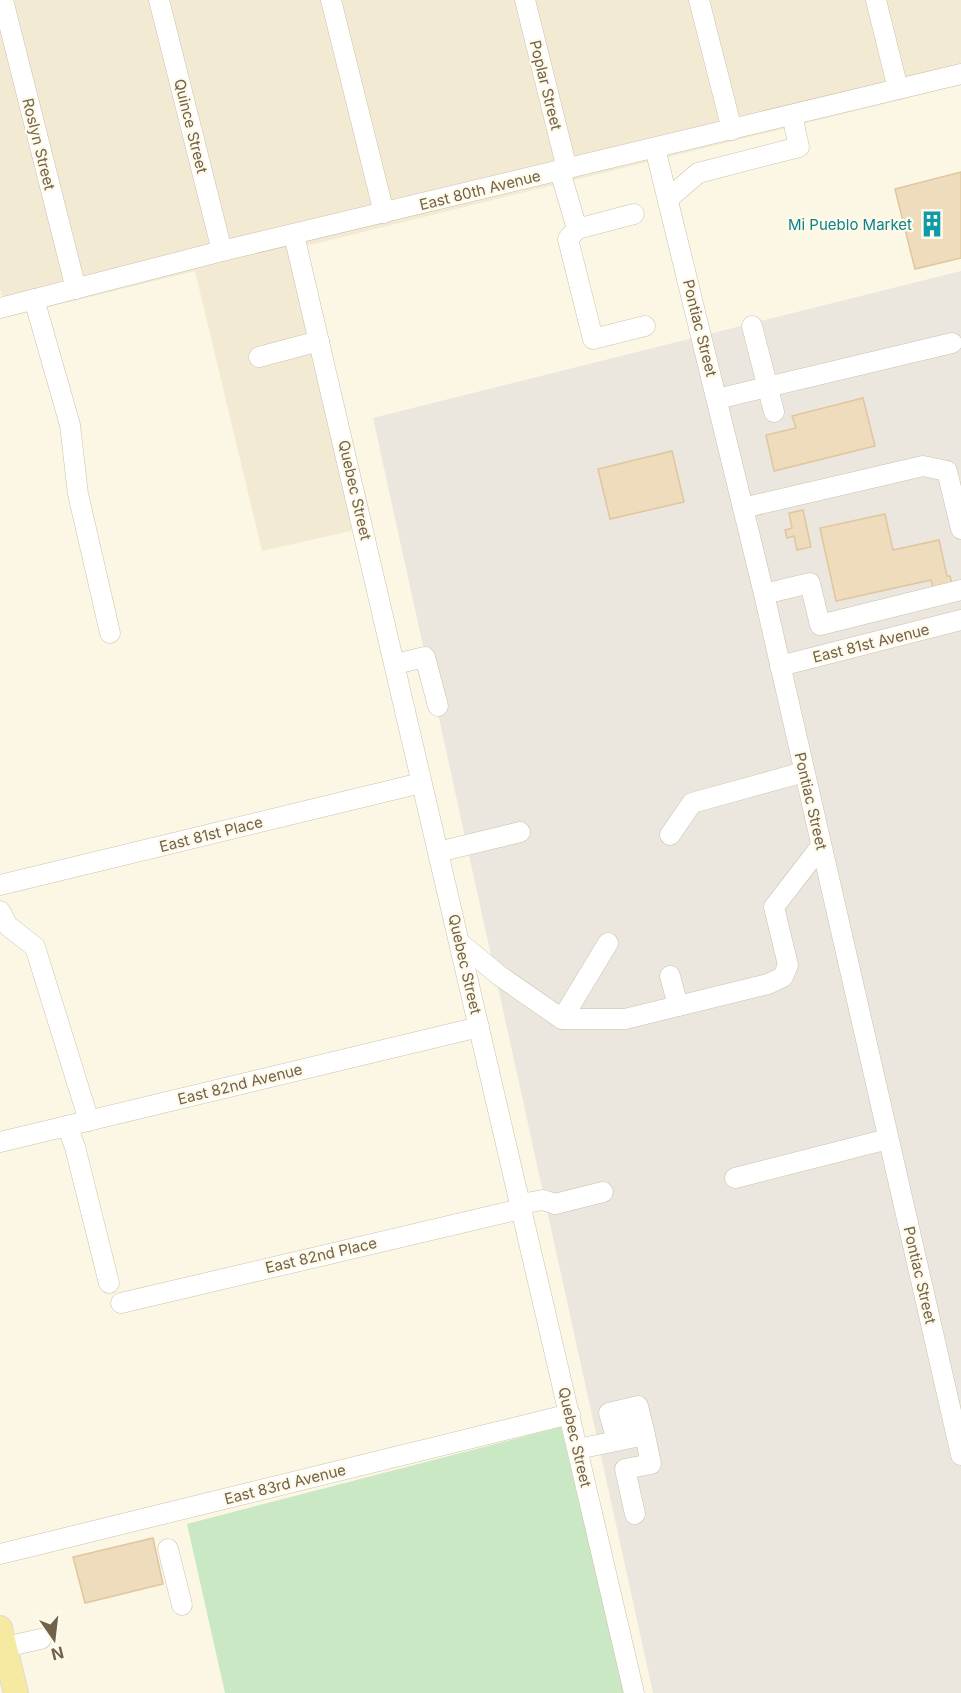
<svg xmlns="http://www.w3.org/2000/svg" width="961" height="1693" viewBox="0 0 961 1693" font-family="Inter,sans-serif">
<rect width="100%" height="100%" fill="#fbf7e4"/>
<path fill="#f2ead3" d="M0 0H961V85L306 246 373 526 262 551 195 271 8 317 0 289Z"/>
<path fill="#ebe7de" d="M961 271V1693H653L373 418Z"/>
<path fill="#cae8c3" d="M561 1427 625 1693H225L187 1524Z"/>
<g fill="#efdcbd" stroke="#e0c69f" stroke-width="1.5">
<path d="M961 172V258L915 269 895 189Z"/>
<path d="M863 398 875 446 774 471 766 435 796 428 792 416Z"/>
<path d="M672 451 684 502 610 519 598 469Z"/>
<path d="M803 510 811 547 797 550 794 536 787 538 785 530 792 528 789 513Z"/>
<path d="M885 514 893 550 939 540 947 576H950L952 584 933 588 931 580 836 601 820 528Z"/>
<path d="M153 1538 163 1584 85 1603 73 1557Z"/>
</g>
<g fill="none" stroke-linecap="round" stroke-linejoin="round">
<g stroke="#ccc0ab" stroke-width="21">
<g id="minor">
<path d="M3 0 76 289"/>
<path d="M159 0 222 251"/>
<path d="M331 0 384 213"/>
<path d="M525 0 567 169"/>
<path d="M699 0 732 130"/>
<path d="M876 0 898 89"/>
<path d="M655 148 764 594 961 1455"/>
<path d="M560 171 577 229 634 214"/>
<path d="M668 199 698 173 799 147 792 115"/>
<path d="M577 229 568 239 593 339 645 326"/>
<path d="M294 235 634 1693"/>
<path d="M34 299 70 425 78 494 110 633"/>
<path d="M0 308 222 251 961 74"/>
<path d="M752 326 774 412"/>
<path d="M259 357 319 341"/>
<path d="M717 399 952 343"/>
<path d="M743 508 923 466 947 471 961 529"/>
<path d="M764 594 810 583 820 625 961 590"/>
<path d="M395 664 425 657 438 706"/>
<path d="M780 666 961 620"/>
<path d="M670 835 692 803 804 772"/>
<path d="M438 852 520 832"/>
<path d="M0 885 421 783"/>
<path d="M0 911 8 926 35 947 89 1121"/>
<path d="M460 943 500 976 562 1019H625L768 984 783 977 788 965 774 907 821 846"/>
<path d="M670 976 678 1006"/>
<path d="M562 1019 608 943"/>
<path d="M67 1126 75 1147 109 1283"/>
<path d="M0 1142 479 1027"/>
<path d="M735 1178 888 1139"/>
<path d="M520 1204 543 1200 555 1204 603 1192"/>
<path d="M121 1303 521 1209"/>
<path d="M637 1425 614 1430 609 1413 638 1406 645 1435"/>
<path d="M578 1449 645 1435 651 1464 625 1469 635 1514"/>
<path d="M168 1549 182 1605"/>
<path d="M0 1554 570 1414"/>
<path d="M5 1647 41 1639"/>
</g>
</g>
<g stroke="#ddd9d4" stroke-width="26">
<path id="major" d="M0 1628 16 1693"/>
</g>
<use href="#minor" stroke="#fff" stroke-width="20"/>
<use href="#major" stroke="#f6e9a0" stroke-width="24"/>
</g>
<defs>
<g id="building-bare" transform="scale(2.07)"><path d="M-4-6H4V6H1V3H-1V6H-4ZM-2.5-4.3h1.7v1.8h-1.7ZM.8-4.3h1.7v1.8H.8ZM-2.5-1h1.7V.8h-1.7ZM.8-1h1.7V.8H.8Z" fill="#0f9aa8" stroke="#fefaea" stroke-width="2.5" paint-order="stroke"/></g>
</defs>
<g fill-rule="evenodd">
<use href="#building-bare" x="932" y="224"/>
</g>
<g text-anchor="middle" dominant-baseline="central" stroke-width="4.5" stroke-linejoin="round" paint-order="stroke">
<g font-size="15" fill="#72614b" stroke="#fefaea">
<text transform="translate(546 85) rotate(76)">Poplar Street</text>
<text transform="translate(191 126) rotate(76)">Quince Street</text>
<text transform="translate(39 144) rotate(76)">Roslyn Street</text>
<text transform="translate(480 190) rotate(-14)">East 80th Avenue</text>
<text transform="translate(700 328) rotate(76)">Pontiac Street</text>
<text transform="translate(355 490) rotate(77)">Quebec Street</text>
<text transform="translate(871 643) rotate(-14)">East 81st Avenue</text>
<text transform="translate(811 801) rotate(77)">Pontiac Street</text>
<text transform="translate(211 834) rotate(-14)">East 81st Place</text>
<text transform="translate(465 964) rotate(77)">Quebec Street</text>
<text transform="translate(240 1084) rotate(-14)">East 82nd Avenue</text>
<text transform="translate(321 1255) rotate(-13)">East 82nd Place</text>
<text transform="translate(920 1275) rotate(77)">Pontiac Street</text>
<text transform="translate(575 1437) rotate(77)">Quebec Street</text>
<text transform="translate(285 1484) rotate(-14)">East 83rd Avenue</text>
</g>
<g font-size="15" fill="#0d838f" stroke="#fefaea" text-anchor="end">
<text x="912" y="224">Mi Pueblo Market</text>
</g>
</g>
<g transform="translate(54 1639) rotate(166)" stroke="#fefaea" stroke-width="4.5" paint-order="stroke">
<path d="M0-4.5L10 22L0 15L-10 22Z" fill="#72614b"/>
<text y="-9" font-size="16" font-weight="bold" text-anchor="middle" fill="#72614b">N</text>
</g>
</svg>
